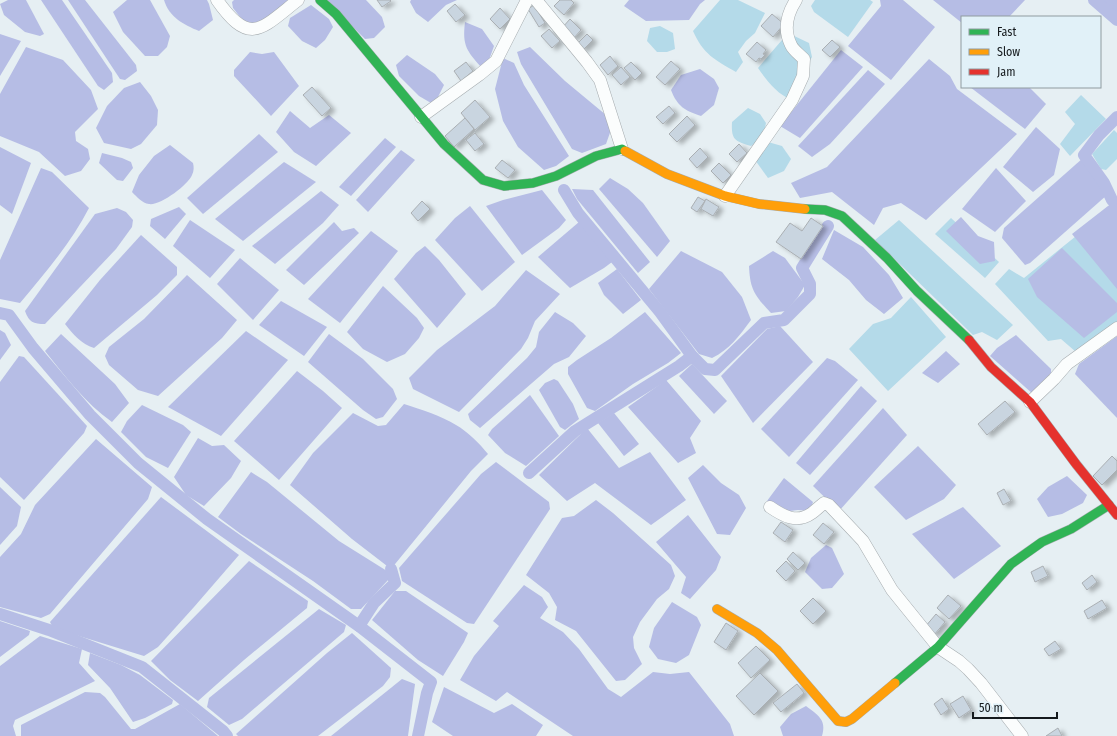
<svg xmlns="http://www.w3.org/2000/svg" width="1117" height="736" viewBox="0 0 1117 736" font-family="'Fira Sans Condensed',sans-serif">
<defs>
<filter id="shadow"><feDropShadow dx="4.5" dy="2.5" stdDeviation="2" flood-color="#0004"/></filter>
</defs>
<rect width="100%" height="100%" fill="#e6eff3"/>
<g fill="#b4dae9">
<path d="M720 0H738L765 13 755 33 746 41 738 52 743 62 736 72C715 60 703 54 693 31Z"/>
<path d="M815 0H870L873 2 848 37 814 12 811 6Z"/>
<path d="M660 26 673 33 675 49 667 52H657L647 41 650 28Z"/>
<path d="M788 33 809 43 812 57 805 69 792 100C777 94 767 81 758 68Z"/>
<path d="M1081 95 1106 119 1070 156 1060 144 1075 124 1065 112Z"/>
<path d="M748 108 760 114 766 123 763 137 751 146C735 141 731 140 732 122Z"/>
<path d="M1114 130 1117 133V159L1106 170 1101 169 1092 154Z"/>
<path d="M768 142 782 146 791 159 784 171 768 178 755 160Z"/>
<path d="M1117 206V322L1076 352 1061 339 1048 341 995 284 1009 269 1024 278 1091 224Z"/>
<path d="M951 218 999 262 985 278 935 234Z"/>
<path d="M899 220 1013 325 997 340 982 332 973 335 875 240Z"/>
<path d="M911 297 946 337 888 391 849 349 873 324 891 318Z"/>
</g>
<g fill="#b6bde5">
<path d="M8 0H26L44 34 40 36 25 32 4 15 0 4Z"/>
<path d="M41 0H62L112 73 113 82 104 90 98 86Z"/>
<path d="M68 0H85L136 65 137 71 125 80 120 79Z"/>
<path d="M127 0H150L170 36 167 47 158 56H145L123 32 113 12Z"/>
<path d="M164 0H207L209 4 213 20 199 31C184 25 169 17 164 0Z"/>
<path d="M234 0H288L273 14 255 25 244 22 233 8 232 2Z"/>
<path d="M326 0H366L382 17 385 27 374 38 365 39Z"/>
<path d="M411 0H457L446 5 428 22 416 13 410 2Z"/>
<path d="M629 0H705L700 4 689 20 646 21 624 6Z"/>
<path d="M880 0H903L935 27 891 80 848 46 881 6Z"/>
<path d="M933 0H1025L1009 17H962V23Z"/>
<path d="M1096 0H1117V16L1096 1Z"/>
<path d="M311 5 329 19 333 27 325 40 316 48 302 41 288 26 290 18Z"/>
<path d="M465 22 482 29 494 46 489 60 482 68C467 51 462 46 465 22Z"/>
<path d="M0 34 21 41 0 76Z"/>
<path d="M26 47 63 60 91 90 98 109 75 132 76 141 88 149 90 159 81 171 65 176 39 152 0 136V94Z"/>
<path d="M530 47 565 81 606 115 612 127 606 144 582 153 572 149 521 64 517 52Z"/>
<path d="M841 50 863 67 800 138 780 126Z"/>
<path d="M250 52 262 54 274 52 299 86 271 116 234 76V70Z"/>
<path d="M407 55 435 74 444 85 436 101 431 103 419 96 399 76 396 65Z"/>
<path d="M503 58 514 63 524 85 569 156 556 166 544 170 518 147 503 121 495 89Z"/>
<path d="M929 59 950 76 957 89 1017 134 926 220 901 203 883 208 874 225 832 192 800 198 791 183 827 167Z"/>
<path d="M700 69 714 79 719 88 714 105 701 116C685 111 677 106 671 90L681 75Z"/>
<path d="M868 70 885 84 830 144 812 157 798 146Z"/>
<path d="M140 82 151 96 158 110 157 125 141 144 131 149 104 143 96 128 107 106 124 88Z"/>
<path d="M970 87H1029L1046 104 1025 129Z"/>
<path d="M290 111 310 128 329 115 351 133 316 166 294 152 276 132Z"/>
<path d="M1036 127 1060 149 1054 175 1033 192 1003 167Z"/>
<path d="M259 134 278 152 203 214 187 198Z"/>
<path d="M385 138 396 147 351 196 339 187Z"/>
<path d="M170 145 193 163C194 167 194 171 192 175 188 185 160 206 149 204 142 203 137 197 132 192L139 175 154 156Z"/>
<path d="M0 147 31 163 12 214 0 205Z"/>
<path d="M401 150 415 160 368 212 356 200Z"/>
<path d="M102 153 122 158 131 162 133 168 123 181 117 180 99 163Z"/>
<path d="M1083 158 1107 195 1030 263 1025 265 1002 238 1004 228Z"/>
<path d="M284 162 316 182 243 241 215 219Z"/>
<path d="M41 168 52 172 89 208C71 243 45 273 20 303L0 299V260Z"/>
<path d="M996 168 1026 201 995 232 962 209Z"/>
<path d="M610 178 628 189 643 203 670 241 657 257 599 189Z"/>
<path d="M572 189 593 190 650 262 638 273 577 199Z"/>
<path d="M542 190 566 220 559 228 522 255 486 206 503 200Z"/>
<path d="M321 191 339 205 323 223 275 264 252 246Z"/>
<path d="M1117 199V289L1072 234Z"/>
<path d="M470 206 515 262 482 291 435 240 455 218Z"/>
<path d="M179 207 186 214 165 239 150 226 151 219Z"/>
<path d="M117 208 126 212 133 220 132 227 116 249 45 324C33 324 29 322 25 311L95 214Z"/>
<path d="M961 217 978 236 994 242 995 261 980 264 946 231Z"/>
<path d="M190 220 235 250 210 278 173 246Z"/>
<path d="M334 222 342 231 354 228 359 233 304 285 286 270Z"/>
<path d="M579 222 612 262 604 268 570 288 538 257Z"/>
<path d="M834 230 863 247 889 275 903 298 884 314 866 300 849 280 822 259Z"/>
<path d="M371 231 398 251 340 323 308 299Z"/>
<path d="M141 235 177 267V275L157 295 94 348C81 344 73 334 65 324L100 280Z"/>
<path d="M425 246 439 260 466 294 437 328 394 279 416 253Z"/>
<path d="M1062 248 1117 303V312L1084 338 1037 297 1028 279Z"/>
<path d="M681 251 722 272 742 297 751 320C740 335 729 350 712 358L699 354 649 289Z"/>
<path d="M773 251 785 258 805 285 798 297 786 311 771 313C755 296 750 290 749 266Z"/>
<path d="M240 258 279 290 253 320 217 284Z"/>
<path d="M617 269 641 300 623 314 604 295 598 283Z"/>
<path d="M526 270 560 294 535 321 528 338 521 349 459 412 413 389 409 378 437 350 495 306Z"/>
<path d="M187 275 237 320 222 338 158 396 138 390 109 365 105 356 109 347 144 319Z"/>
<path d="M383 286 417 318 424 328 419 338 405 354 387 362 363 349 347 332Z"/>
<path d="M281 301 327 327 304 356 259 325Z"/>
<path d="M555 312 573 323 586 336 569 357 554 364 480 428 470 420 468 414 527 358 536 347 539 332Z"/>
<path d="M645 312 681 353 668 363 633 384 595 411 587 408 568 374V367L577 360 611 338Z"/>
<path d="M780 326 813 362 753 423 721 376 767 329Z"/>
<path d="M0 330 5 333 11 345 0 360Z"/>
<path d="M246 331 288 360 221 436 168 407Z"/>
<path d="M61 334 115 384 129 403 112 422C85 403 65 376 45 351Z"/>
<path d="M329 334 363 359 393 389 397 399 383 417 376 419 363 410 308 362Z"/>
<path d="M1016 335 1051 369V376L1033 394 990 356 997 348Z"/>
<path d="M1117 336V418L1075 374 1079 364Z"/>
<path d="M946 351 960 364 938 383 922 373Z"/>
<path d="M19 356 24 357 87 426 84 433 24 500 0 477V382Z"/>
<path d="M827 358 835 361 858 380 789 457 761 429Z"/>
<path d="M692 364 727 401 714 414 679 376Z"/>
<path d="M297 371 323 391 342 408 279 480 234 441Z"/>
<path d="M554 379 558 381 573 404 579 419 565 430 560 427 539 390 545 383Z"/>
<path d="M666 380 701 421 690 438 696 453 678 463 628 407Z"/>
<path d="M861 386 877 401 810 475 796 463Z"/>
<path d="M530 395 559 436 526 466 505 453 488 435 492 429Z"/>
<path d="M404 404C420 409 442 416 456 425 467 431 480 444 488 454L471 471 391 569 352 539 290 485 313 453 353 413 378 426 386 425Z"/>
<path d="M142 405 183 425 191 432 168 468 146 457 121 432 127 421Z"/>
<path d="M883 408 907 435 839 511 813 486Z"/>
<path d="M614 413 639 444 624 456 598 423Z"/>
<path d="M587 428 619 468 650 452 686 500 651 525 595 483 567 501 539 475Z"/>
<path d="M198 438 212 446 224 445 241 461 231 478 204 506 186 495 174 477Z"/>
<path d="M96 439 152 487 148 499 50 614 41 618 0 607V557L21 534 35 505Z"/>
<path d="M918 446 956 485 944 499 906 520 874 487Z"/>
<path d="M496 462 549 502 550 509 474 624 467 623 402 581 399 568 481 474Z"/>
<path d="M703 465 721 483 739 495 746 508 730 535 717 534 688 478Z"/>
<path d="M251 472 267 482 339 541 387 571 389 579 361 609H351L313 581 241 534 218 517Z"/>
<path d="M1067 476 1087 495 1083 503 1062 514 1048 517 1037 499 1048 487Z"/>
<path d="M784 478 813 502 810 511 798 510 782 512 767 501Z"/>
<path d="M0 487 21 507 17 526 0 545Z"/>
<path d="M161 497 239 555 194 607 158 647 144 656 53 628 50 622Z"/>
<path d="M596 500 613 513 671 565 675 576 669 589 657 599 640 622 633 637 634 648 642 664 625 680 616 681 576 631 555 620 557 607 549 593 526 575 562 518 574 516Z"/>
<path d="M963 507 1001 546 954 579 912 534Z"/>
<path d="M688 515 721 557 716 570 690 599 681 593 686 577 656 542Z"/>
<path d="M826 545 832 548 844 574 832 588 822 589 805 572 811 558Z"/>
<path d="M249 561 308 601 307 608 244 660 198 701 170 680 151 661Z"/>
<path d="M524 585 542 597 548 607 540 618 563 632 579 649 608 689 621 697 653 672 670 674 689 672 730 724 734 736H573L507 692 496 701 460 680 474 656 499 626 493 621Z"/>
<path d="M395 591H406L468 633 464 642 443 676 418 660 372 620Z"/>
<path d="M672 602 697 617 701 625 689 655 676 663 658 659 649 647 654 628Z"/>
<path d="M319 609 346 625 344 632 242 719 229 725 207 707 209 698Z"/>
<path d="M0 621 30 631 29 635 0 657Z"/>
<path d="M352 633 391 668 390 677 383 686 318 736H238L236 734 327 653Z"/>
<path d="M40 636 82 649 79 663 95 681 15 720 13 726 16 736H0V666Z"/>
<path d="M90 653 121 665 140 675 173 700 172 704 145 718 133 722 110 688 88 665Z"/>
<path d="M402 679 415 684 408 736H331Z"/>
<path d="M444 687 494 713 512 704 543 725 536 736H453L432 722Z"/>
<path d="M85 692 100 693 105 697 131 729H135L180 704 218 736H21V725Z"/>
<path d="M806 706C818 715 827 720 822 736H783L780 727 791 714Z"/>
</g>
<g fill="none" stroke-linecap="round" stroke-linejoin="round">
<g stroke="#b6bde5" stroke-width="12">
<path d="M1094 0 1117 20"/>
<path d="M564 190 578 213 660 312 692 356 705 369 715 370 764 323 784 320 810 294V284L802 268 828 226"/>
<path d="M1112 200 1104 183 1084 155 1099 135 1117 117"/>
<path d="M0 313 9 315 33 348 90 415 138 463 207 519 359 626 431 682 427 693 418 736"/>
<path d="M529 473 575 431 679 366 692 356"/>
<path d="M0 614 49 630 142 667 223 731 227 736"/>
<path d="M359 626 374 603 395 583 391 569"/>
</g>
</g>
<g fill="#c9d5e0" stroke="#aaafb3" filter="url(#shadow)">
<path d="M377 0H390L391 1 382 7Z"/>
<path d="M560 0H571L574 3 564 15 554 6Z"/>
<path d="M455 4 465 15 456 22 447 11Z"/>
<path d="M534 5 545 23 539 27 528 9Z"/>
<path d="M500 8 510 19 500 29 490 19Z"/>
<path d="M772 14 784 24 773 37 761 26Z"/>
<path d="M570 19 581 30 573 39 562 28Z"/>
<path d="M549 29 560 41 552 48 541 36Z"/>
<path d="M587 34 593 40 583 50 577 44Z"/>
<path d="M832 40 840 47 830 57 822 50Z"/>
<path d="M757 42 766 50 763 54 765 55 761 59 759 58 756 62 746 54Z"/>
<path d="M610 56 618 66 608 75 600 65Z"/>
<path d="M671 61 680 69 665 85 656 77Z"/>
<path d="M466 62 473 71 461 81 454 71Z"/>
<path d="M631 62 642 73 635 80 624 68Z"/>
<path d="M621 67 630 77 621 85 612 75Z"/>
<path d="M312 87 331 108 322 116 303 95Z"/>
<path d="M475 100 490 117 475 130 461 113Z"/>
<path d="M669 106 675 113 663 124 656 117Z"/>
<path d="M687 116 695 125 677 142 669 134Z"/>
<path d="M465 118 474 129 454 147 445 136Z"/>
<path d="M475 133 484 144 475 151 466 140Z"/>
<path d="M739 144 747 153 737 162 729 154Z"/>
<path d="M700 148 708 157 697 168 689 159Z"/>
<path d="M502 160 515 170 508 178 495 168Z"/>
<path d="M719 163 731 175 723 183 711 171Z"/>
<path d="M698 197 705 201 697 212 691 208Z"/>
<path d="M706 199 719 207 713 216 701 209Z"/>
<path d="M422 201 430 209 418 221 411 213Z"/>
<path d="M811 218 823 226 801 259 776 242 790 223 802 231Z"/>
<path d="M1005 401 1015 412 987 435 978 424Z"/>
<path d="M1112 456 1117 461V470L1102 485 1093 476Z"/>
<path d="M1004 489 1011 501 1003 505 997 493Z"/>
<path d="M781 522 793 530 785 542 773 533Z"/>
<path d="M823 523 834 532 824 544 813 535Z"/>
<path d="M793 552 805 563 798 570 787 559Z"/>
<path d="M786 561 795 571 786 581 776 571Z"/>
<path d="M1043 566 1048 576 1035 582 1031 572Z"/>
<path d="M1092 575 1097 582 1087 590 1082 583Z"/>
<path d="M948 595 961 606 949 619 937 608Z"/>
<path d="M813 598 826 611 813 624 800 611Z"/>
<path d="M1102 600 1107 608 1088 619 1084 611Z"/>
<path d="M936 614 945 622 934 635 925 627Z"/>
<path d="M726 623 738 631 726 650 714 642Z"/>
<path d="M1055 641 1061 649 1049 656 1044 649Z"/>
<path d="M756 646 770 660 751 678 738 663Z"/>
<path d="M760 673 778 691 754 715 736 696Z"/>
<path d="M797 684 804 693 781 712 773 703Z"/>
<path d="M963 696 971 710 959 718 950 704Z"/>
<path d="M942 698 949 709 941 715 934 704Z"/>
<path d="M1058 728 1062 736H1046Z"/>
</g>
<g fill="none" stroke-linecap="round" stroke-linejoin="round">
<g stroke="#a6acaf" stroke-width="13">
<g id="street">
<path d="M217 0C250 47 261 29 298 0"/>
<path d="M536 0 587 62 600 80 622 149"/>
<path d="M421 117 479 75 496 61 527 0"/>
<path d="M725 196 792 100 803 76 804 59C800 55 793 50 791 45 783 29 787 14 796 0"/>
<path d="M1030 402 1054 379 1067 364 1117 328"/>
<path d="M770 507C783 516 797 524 812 513 816 510 820 506 824 503L829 505 863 541 892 590 938 647 959 661 968 669 981 683 1022 736"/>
</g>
</g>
<g stroke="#a6acaf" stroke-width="10">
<g id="fast">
<path d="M320 0 336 14 444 144 483 180 504 186 533 183 556 176 596 156 622 149 625 151"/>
<path d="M805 209 825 210 842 216 887 258 917 291 969 340"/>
<path d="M895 683 938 647 1011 564 1042 542 1071 529 1109 505"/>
</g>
</g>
<g stroke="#a6acaf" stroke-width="10">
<g id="slow">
<path d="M625 151 667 174 725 196 759 204 805 209"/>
<path d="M717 609 757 633 777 650 838 721 846 722 852 719 895 683"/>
</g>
</g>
<g stroke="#a6acaf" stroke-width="10">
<path id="jam" d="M969 340 991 367 1030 402 1076 464 1117 515"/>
</g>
<use href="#street" stroke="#fbfdfd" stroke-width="12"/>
<use href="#fast" stroke="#30b455" stroke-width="9"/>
<use href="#slow" stroke="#ff9f0a" stroke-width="9"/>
<use href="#jam" stroke="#e5322d" stroke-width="9"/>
</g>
<rect x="961" y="16" width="140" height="72" fill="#e1f1f8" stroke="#8f9ba0"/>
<rect x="969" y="29" width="20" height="6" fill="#30b455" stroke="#8f9ba0"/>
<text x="997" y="36" font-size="12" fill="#14191c">Fast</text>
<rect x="969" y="49" width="20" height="6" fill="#ff9f0a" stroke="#8f9ba0"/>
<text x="997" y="56" font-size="12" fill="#14191c">Slow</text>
<rect x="969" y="69" width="20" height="6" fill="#e5322d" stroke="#8f9ba0"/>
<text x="997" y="76" font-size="12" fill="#14191c">Jam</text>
<path d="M973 712v6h84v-6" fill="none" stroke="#14191c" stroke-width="2"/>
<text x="979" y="712" font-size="12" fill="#14191c" stroke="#e1f1f8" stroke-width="3" paint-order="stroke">50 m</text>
</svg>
